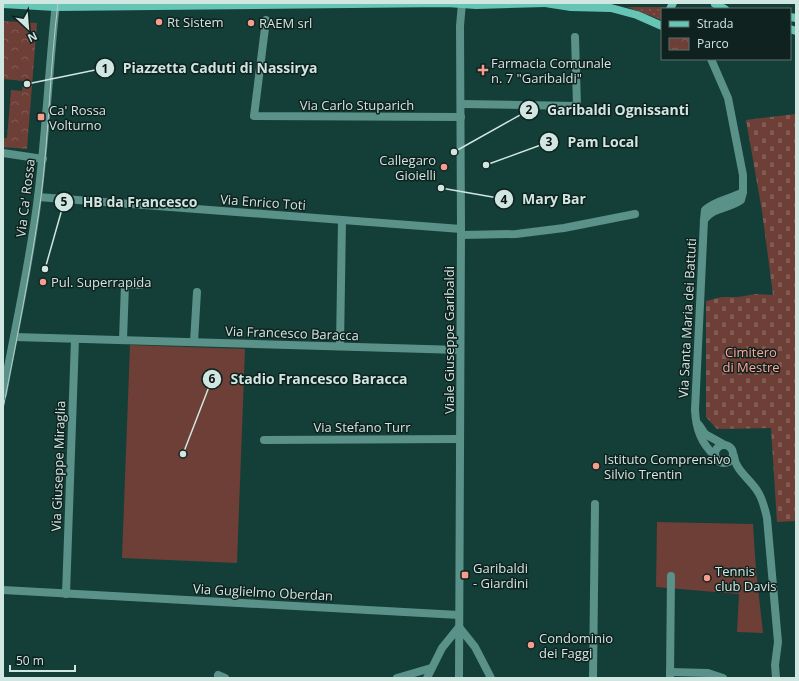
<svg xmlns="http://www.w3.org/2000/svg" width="799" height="681" viewBox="0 0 799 681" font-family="'Open Sans',sans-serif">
<defs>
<pattern id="grass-dots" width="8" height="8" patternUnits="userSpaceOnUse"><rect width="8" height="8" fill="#6d3f37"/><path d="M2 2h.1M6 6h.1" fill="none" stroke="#815b54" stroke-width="1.8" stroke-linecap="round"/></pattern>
<pattern id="cemetery-stones" width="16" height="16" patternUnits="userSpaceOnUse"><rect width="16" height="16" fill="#6d3f37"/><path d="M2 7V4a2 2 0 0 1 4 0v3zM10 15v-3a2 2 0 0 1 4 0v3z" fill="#815b54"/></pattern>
<pattern id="park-crowns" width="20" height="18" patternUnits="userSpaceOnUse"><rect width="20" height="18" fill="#6d3f37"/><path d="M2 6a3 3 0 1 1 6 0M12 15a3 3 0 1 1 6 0" fill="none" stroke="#815b54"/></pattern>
</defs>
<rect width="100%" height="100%" fill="#143e38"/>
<path fill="url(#grass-dots)" d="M627 7H667L665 9H662V20Z"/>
<path fill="url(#cemetery-stones)" d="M796 114V521L777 522 771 428 717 429 706 417V301L722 297H738L756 294 773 295 762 211 746 120Z"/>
<path fill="url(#park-crowns)" d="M3 21 37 23 27 149 3 147V138H7L11 90 22 91 23 81 3 79Z"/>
<g fill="#6d3f37">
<path d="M130 345 245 349 237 563 122 558Z"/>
<path d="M657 522 753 524 756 570 763 633 737 632 739 594 656 587Z"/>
</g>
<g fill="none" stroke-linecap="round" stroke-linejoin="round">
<g stroke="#5a9188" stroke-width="8">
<path d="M266 20 254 116 461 117"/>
<path d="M461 104 577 106 575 37"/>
<path d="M3 153 43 159"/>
<path d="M38 197 461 229"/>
<path d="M704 220C713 207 729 209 741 200L743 192V175L728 98 711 59"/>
<path d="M461 235 516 234 564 228 635 214"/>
<path d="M14 337 460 350"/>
<path d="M123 340 125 284 141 285"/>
<path d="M194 342 197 292"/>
<path d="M340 346 342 220"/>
<path d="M699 425 705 434 723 444"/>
<path d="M264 440 460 439"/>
<circle cx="724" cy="454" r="9"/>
<path d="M715 456C701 443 696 429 695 410L704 220 705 210C716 200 731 199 743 192"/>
<path d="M734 456C735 470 751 480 758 492 763 500 765 509 767 518L778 642 775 665 776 678"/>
<path d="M3 590 459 615"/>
<path d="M66 594 75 339"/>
<path d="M670 672 708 673 723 678"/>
<path d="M218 675 225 678"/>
<path d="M397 678 431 668"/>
<path d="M427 678 442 648 459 627 475 647 491 678"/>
<path d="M593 678 595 504"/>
<path d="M670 678 671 576"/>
</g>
<g stroke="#5a9188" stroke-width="8">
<path d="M3 394C15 328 30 263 38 197 46 132 49 67 56 3"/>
<path d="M459 678 461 229 460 26 462 3"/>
</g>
<g stroke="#67c5b6" stroke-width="8">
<path d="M545 3 571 7 611 8 637 15 662 26"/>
<path d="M3 4 55 7 447 3 476 5 546 3"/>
<path d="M715 4 725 9"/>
<path d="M670 9 673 3"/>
<path d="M790 17 796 18"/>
<path d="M790 29 796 31"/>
</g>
<path stroke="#b4cdc8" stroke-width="1" d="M3 409C17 338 31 268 41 197 49 132 50 67 58 3"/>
</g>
<g fill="#f59d8e" stroke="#10221f" stroke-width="1.5">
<circle cx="159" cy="22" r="4"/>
<circle cx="251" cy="23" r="4"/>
<path d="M481 64h4v4h4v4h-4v4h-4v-4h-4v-4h4z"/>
<rect x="37" y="113" width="8" height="8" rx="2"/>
<circle cx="444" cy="167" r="4"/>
<circle cx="43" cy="282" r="4"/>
<circle cx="596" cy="466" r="4"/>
<rect x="461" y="571" width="8" height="8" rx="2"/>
<circle cx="707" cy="578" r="4"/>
<circle cx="531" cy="645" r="4"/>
</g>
<g text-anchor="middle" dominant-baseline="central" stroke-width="3" stroke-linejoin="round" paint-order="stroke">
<g font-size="13" fill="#d0e6e1" stroke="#10221f" text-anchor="start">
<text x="167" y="22">Rt Sistem</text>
<text x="259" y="23">RAEM srl</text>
<text x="491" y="63">Farmacia Comunale<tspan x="491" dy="15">n. 7 "Garibaldi"</tspan></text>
<text x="49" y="110">Ca' Rossa<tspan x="49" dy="15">Volturno</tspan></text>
<text x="436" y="160" text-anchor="end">Callegaro<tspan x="436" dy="15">Gioielli</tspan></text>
<text x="51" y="282">Pul. Superrapida</text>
<text x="604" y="459">Istituto Comprensivo<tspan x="604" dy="15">Silvio Trentin</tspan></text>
<text x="473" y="568">Garibaldi<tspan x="473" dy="15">- Giardini</tspan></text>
<text x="715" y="571">Tennis<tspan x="715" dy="15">club Davis</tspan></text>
<text x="539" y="638">Condominio<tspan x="539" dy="15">dei Faggi</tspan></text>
</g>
<g font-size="13" fill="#d0e6e1" stroke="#10221f">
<text x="357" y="105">Via Carlo Stuparich</text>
<text transform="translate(25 198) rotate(-83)">Via Ca' Rossa</text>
<text transform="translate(263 202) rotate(4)">Via Enrico Toti</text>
<text transform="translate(687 318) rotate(-87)">Via Santa Maria dei Battuti</text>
<text transform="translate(292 333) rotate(2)">Via Francesco Baracca</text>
<text transform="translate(449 340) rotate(-90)">Viale Giuseppe Garibaldi</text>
<text x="362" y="427">Via Stefano Turr</text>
<text transform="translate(58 466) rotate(-88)">Via Giuseppe Miraglia</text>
<text transform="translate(263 592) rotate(3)">Via Guglielmo Oberdan</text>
</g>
<g font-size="13" fill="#fea799" stroke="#10221f">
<text x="751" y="352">Cimitero<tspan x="751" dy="15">di Mestre</tspan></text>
</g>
</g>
<path fill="none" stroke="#d0e6e1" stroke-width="1.5" d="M27 84L105 68M454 152L529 110M486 165L549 142M441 188L504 199M45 269L64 202M183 454L212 379"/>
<g fill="#d0e6e1" stroke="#10221f" stroke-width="1.5">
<circle cx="27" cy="84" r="4"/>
<circle cx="454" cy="152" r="4"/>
<circle cx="486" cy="165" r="4"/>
<circle cx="441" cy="188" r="4"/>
<circle cx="45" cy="269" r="4"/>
<circle cx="183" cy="454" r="4"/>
<circle cx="105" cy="68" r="10"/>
<circle cx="529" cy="110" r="10"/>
<circle cx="549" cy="142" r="10"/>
<circle cx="504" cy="199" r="10"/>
<circle cx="64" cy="202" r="10"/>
<circle cx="212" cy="379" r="10"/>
</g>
<g font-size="12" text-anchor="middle" font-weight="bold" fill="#111">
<text x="105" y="73">1</text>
<text x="529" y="114">2</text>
<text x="549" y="146">3</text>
<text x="504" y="204">4</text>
<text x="64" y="206">5</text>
<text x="212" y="383">6</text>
</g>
<g font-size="14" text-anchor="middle" font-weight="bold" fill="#d0e6e1" stroke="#10221f" stroke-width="3" stroke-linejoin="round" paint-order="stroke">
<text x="220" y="73">Piazzetta Caduti di Nassirya</text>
<text x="618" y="115">Garibaldi Ognissanti</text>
<text x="603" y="147">Pam Local</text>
<text x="554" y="204">Mary Bar</text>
<text x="140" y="207">HB da Francesco</text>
<text x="319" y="384">Stadio Francesco Baracca</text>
</g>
<rect width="799" height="681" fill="none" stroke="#d0e6e1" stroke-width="8"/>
<rect x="661" y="8" width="130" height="52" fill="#10221f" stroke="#5d706d"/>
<rect x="669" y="21" width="20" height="6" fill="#67c5b6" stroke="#5d706d"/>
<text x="697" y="28" font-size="12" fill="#d0e6e1">Strada</text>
<rect x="669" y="38" width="20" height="12" fill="url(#park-crowns)" stroke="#5d706d"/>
<text x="697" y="48" font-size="12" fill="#d0e6e1">Parco</text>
<g transform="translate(28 28) rotate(154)" stroke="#10221f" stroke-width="3" paint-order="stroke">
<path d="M0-3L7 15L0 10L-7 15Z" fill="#d0e6e1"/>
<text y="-6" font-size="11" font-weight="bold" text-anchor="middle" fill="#d0e6e1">N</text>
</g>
<path d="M10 665v6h65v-6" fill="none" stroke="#d0e6e1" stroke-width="2"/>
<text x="16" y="665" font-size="12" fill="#d0e6e1" stroke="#10221f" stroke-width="3" paint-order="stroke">50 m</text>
</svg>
